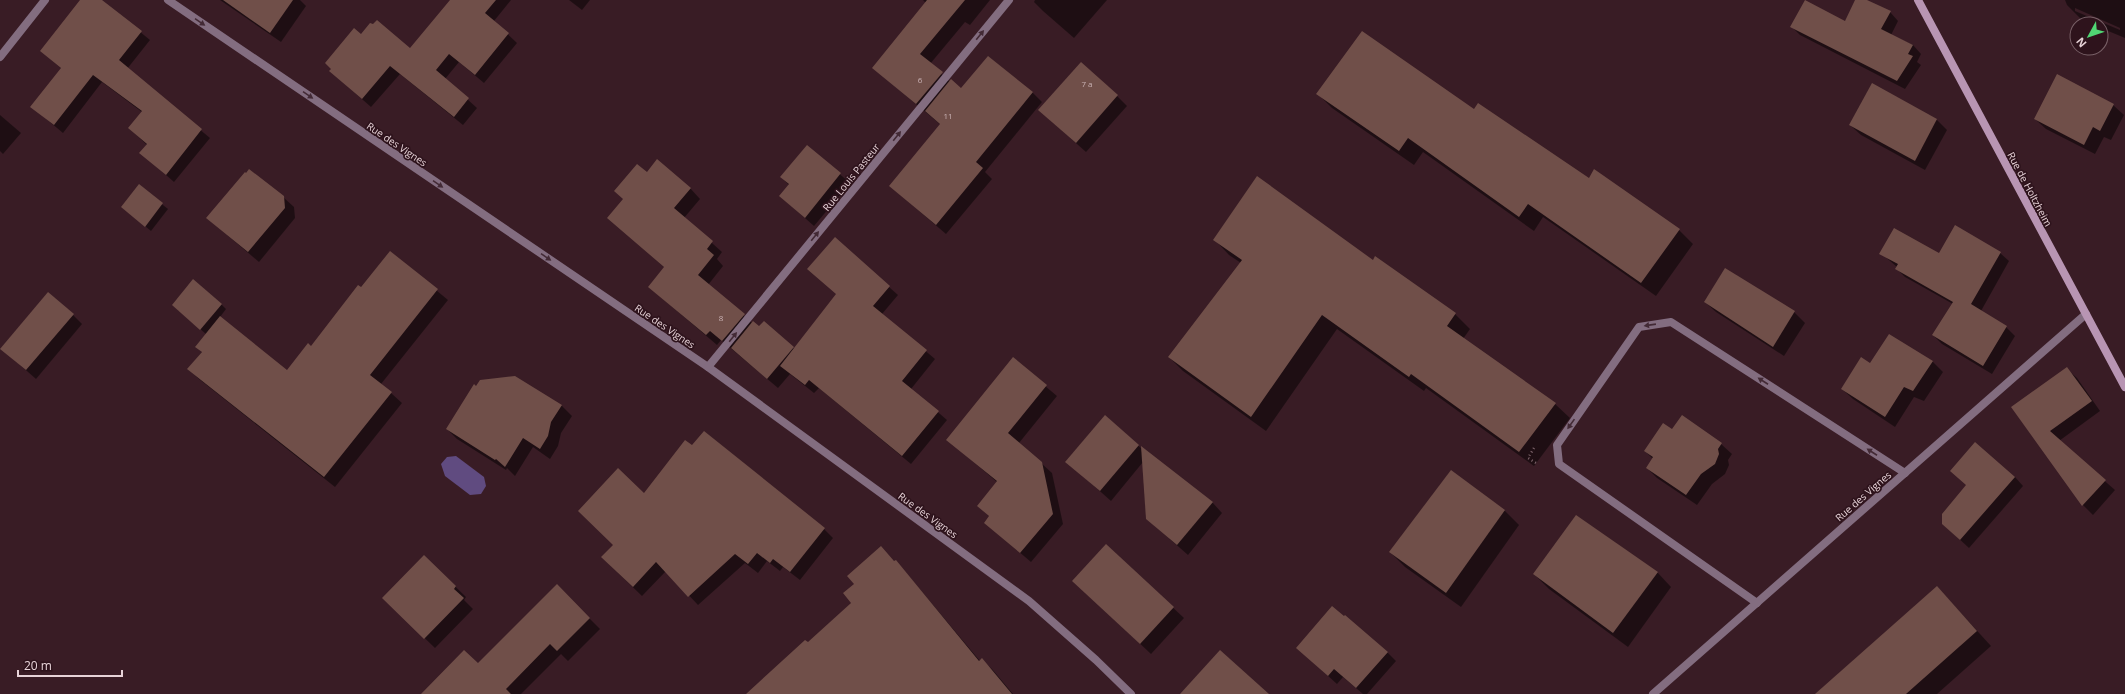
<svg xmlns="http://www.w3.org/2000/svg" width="2125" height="694" viewBox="0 0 2125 694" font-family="'Open Sans',sans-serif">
<rect width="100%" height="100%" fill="#391c25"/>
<path fill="#604b80" d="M456 456 484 477 486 486 481 494 470 495 445 476 441 464 447 457Z"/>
<g fill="#0007" fill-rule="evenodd">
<path d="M81 0H101L150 40 127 69 210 138 174 182 141 153 147 145 129 128 142 112 102 82 63 133 32 107 62 69 41 51Z"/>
<path d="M220 0H300L306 6 281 42Z"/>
<path d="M452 0H511L494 21 517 43 484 83 459 62 445 79 477 108 463 125 400 74 371 107 330 71 361 35 410 49Z"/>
<path d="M569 0H590L582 10Z"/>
<path d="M923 0H990L970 25 965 22 930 64 950 82 962 89 1032 92 1042 102 985 172 992 179 946 234 890 186 941 125 873 68 926 3Z"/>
<path d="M1035 0H1107L1074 38 1043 11 1034 2Z"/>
<path d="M1856 0H1865L1890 12 1898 21 1891 35 1913 45 1921 54 1917 62 1921 65 1905 89 1800 35 1791 26 1845 22Z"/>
<path d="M2065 0H2125V38L2101 28V24H2093L2081 19 2067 5ZM2075 8 2120 28V30L2075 11Z"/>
<path d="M1872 85 1937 120 1947 130 1925 170 1861 135 1850 125Z"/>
<path d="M1318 94 1589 179 1679 230 1693 244 1656 296 1543 217 1534 231 1423 152 1414 165 1332 108Z"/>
<path d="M1117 96 1127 106 1086 152 1050 120Z"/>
<path d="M2113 105 2124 115 2111 140 2104 137 2095 154 2046 129 2035 119Z"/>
<path d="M0 115 21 133 3 154 0 151Z"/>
<path d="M807 146 850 183 814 226 780 196 789 185 781 177Z"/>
<path d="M647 173 690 188 700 199 684 218 722 252 717 259 723 266 708 285 752 323 760 328 764 323 794 349 889 287 898 295 882 314 935 359 911 389 947 420 911 464 819 388 814 393 790 374 778 388 721 340 717 345 649 287 665 268 609 218Z"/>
<path d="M139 186 168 209 151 231 122 207Z"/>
<path d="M283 197 294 207 295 218 259 262 207 218Z"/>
<path d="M1215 240 1373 262 1376 258 1455 314 1470 329 1463 339 1555 404 1570 418 1534 466 1426 388 1424 391 1337 329 1266 431 1183 371 1169 357 1241 263 1229 255Z"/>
<path d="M390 252 448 300 381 384 402 403 335 487 199 379 188 369 202 352 196 346 206 334 178 310 221 304 226 309 220 317 287 371 311 347Z"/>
<path d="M1881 253 1939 255 2000 253 2009 261 1981 311 2006 327 2015 336 1992 374 1942 344 1933 335 1953 304 1905 277 1896 268 1897 267Z"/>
<path d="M1725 270 1794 312 1805 323 1784 356 1716 312 1705 302Z"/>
<path d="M73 315 82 324 36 379 2 349Z"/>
<path d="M1889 335 1933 362 1943 372 1924 401 1914 397 1895 427 1853 399 1842 389 1870 365Z"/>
<path d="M1013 359 1057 396 1019 443 1052 473 1063 524 1031 562 985 523 990 517 978 506 997 482 948 440Z"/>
<path d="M2067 369 2077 378 2100 411 2059 441 2115 490 2093 515 2083 505 2013 407Z"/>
<path d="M515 377 562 406 572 416 561 433 558 446 550 459 533 447 515 476 507 468 506 470 457 439 447 429 477 387Z"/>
<path d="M1105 416 1142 449 1212 502 1222 513 1188 555 1147 519 1143 462 1111 501 1066 461Z"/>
<path d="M1672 431 1721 444 1732 454 1728 460 1729 465 1725 474 1712 484 1697 505 1657 478 1647 468 1653 459 1645 451Z"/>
<path d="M693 447 824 529 833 538 800 580 783 567 780 571 767 561 758 573 745 563 698 605 666 571 642 596 611 566 614 545 644 495Z"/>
<path d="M1451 471 1505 511 1519 525 1461 607 1405 567 1390 552Z"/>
<path d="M2015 477 2023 486 1969 548 1943 524Z"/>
<path d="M1106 545 1184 618 1151 654 1084 591Z"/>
<path d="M424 556 466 597 464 600 473 609 435 648 383 598Z"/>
<path d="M896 561 980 661 982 660 992 669 1013 694H748L808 644Z"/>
<path d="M1657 572 1671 587 1628 647 1549 589 1534 574Z"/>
<path d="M557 586 600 629 568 661 561 654 521 694H422L478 664Z"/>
<path d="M1937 587 1991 646 1937 694H1816Z"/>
<path d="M1297 648 1387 652 1396 661 1367 694H1363L1343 677 1337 684Z"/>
</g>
<g fill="#704f49">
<path d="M80 0H102L142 31 119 60 202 129 166 175 139 153 147 144 128 128 142 111 93 75 54 125 30 107 61 68 40 51Z"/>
<path d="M223 0H293L270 33Z"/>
<path d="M450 0H496L485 13 509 33 475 75 449 54 436 70 469 98 454 117 390 66 362 99 329 71 331 69 325 63 354 28 361 34 370 23 373 24 377 20 410 48Z"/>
<path d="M927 0H965L920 54 943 72 916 104 872 68Z"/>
<path d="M1805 0 1845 21 1855 0H1867L1891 11 1881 29 1913 45 1908 54 1913 56 1897 81 1790 27Z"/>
<path d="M1362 31 1474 109 1478 103 1589 178 1594 169 1680 229 1641 283 1528 204 1519 217 1408 138 1399 151 1316 94Z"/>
<path d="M988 56 1033 92 976 162 983 168 936 225 889 186 940 124 925 111 951 79 961 88Z"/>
<path d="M1081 62 1118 95 1076 143 1038 110Z"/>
<path d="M2057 74 2114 104 2100 131 2093 127 2084 145 2034 119Z"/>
<path d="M1872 83 1937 119 1915 161 1849 125Z"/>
<path d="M807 145 841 173 805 218 779 196 789 184 780 177Z"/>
<path d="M657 159 691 188 674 208 713 241 707 249 714 255 698 275 745 314 722 341 710 331 706 335 648 287 664 267 607 218 623 199 614 191 637 164 647 172Z"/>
<path d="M249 169 284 196 285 208 248 252 206 218 245 172 246 173Z"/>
<path d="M1257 176 1373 260 1375 256 1456 313 1447 326 1556 403 1519 452 1411 374 1409 377 1322 315 1251 417 1168 357 1242 260 1213 240Z"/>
<path d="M139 184 163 203 145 227 121 207Z"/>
<path d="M1955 225 2001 252 1971 304 2007 326 1983 366 1932 335 1953 302 1895 269 1898 264 1879 254 1894 228 1939 253Z"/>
<path d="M835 237 890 286 873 306 927 350 902 381 939 411 902 456 809 380 805 385 780 366 836 294 807 269Z"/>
<path d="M390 251 438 289 370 375 392 392 324 477 187 369 202 352 195 347 220 316 287 370 308 343 311 346 358 285 361 287Z"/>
<path d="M1725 268 1795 311 1773 347 1704 302Z"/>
<path d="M193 279 222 304 200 330 172 305Z"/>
<path d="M48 292 74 314 26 370 0 349Z"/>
<path d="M753 321 759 326 764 321 794 347 767 379 731 348Z"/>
<path d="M1889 334 1933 361 1913 391 1904 387 1885 417 1841 389 1861 357 1870 363Z"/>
<path d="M1013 357 1047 385 1008 433 1042 462 1053 514 1020 553 984 523 989 516 977 506 997 481 946 440Z"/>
<path d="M2067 367 2092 401 2050 431 2106 480 2082 506 2011 407Z"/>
<path d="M515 376 562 405 551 422 548 436 540 449 523 438 505 467 496 459 495 460 446 429 474 384 476 386 480 380Z"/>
<path d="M1105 415 1139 445 1100 491 1065 462Z"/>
<path d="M1682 415 1722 443 1718 449 1719 454 1715 464 1701 474 1686 495 1646 468 1653 457 1644 451 1663 423 1672 429Z"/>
<path d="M704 431 825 528 790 572 773 559 770 563 757 553 748 564 735 554 688 597 656 562 633 587 601 557 613 545 578 511 618 468 644 493 685 440 692 445Z"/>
<path d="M1975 442 2015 477 1960 540 1942 524V514L1966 485 1950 471Z"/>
<path d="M1141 446 1213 502 1177 545 1146 519Z"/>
<path d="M1451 470 1505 510 1446 593 1389 552Z"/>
<path d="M1576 515 1658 572 1613 633 1533 574Z"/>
<path d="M1106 544 1174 607 1140 644 1072 581Z"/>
<path d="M881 546 894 561 896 560 979 661 982 658 1012 694H746L805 640 808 642 851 603 843 593 854 584 847 576Z"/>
<path d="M424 555 456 586 454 589 464 598 424 639 382 598Z"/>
<path d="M557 584 590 618 557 651 550 644 506 689 511 694H421L464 650 478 663Z"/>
<path d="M1937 586 1977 631 1906 694H1815Z"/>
<path d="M1332 606 1344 616 1345 615 1388 652 1356 688 1334 669 1328 676 1296 648Z"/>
<path d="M1220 650 1269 694H1180Z"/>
</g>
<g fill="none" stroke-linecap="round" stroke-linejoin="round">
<path stroke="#7e656c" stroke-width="2.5" stroke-dasharray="1 3" stroke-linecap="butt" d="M1534 448 1528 458 1536 463"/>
<g stroke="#836d80" stroke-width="8">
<path d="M168 0 708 367 1029 601 1096 660 1131 694"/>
<path d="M0 57 45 0"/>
<path d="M708 367 1009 0"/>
<path d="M1757 603 1559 464 1557 445 1639 327 1671 322 1905 473"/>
<path d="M1653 694 2086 314"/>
</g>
<path stroke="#b895b3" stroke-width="8" d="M1918 0 2125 387"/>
</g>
<defs><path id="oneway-solid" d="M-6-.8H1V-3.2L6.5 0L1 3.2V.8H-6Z"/></defs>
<g fill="#432a35">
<use href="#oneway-solid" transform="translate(200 22) rotate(34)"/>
<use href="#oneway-solid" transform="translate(980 35) rotate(-51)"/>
<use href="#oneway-solid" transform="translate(308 95) rotate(34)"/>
<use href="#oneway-solid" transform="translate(897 136) rotate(-51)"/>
<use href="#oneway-solid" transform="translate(438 184) rotate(34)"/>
<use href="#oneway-solid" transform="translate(815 236) rotate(-51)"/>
<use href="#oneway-solid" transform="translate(546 257) rotate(34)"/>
<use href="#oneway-solid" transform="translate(1650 325) rotate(172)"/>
<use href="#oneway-solid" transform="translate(733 337) rotate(-51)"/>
<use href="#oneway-solid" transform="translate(1763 381) rotate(-147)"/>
<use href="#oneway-solid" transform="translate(1571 424) rotate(125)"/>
<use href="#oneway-solid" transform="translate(1872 452) rotate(-147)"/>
</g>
<g text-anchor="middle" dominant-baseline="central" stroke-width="3.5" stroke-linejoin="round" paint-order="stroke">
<g font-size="8" fill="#c9b2b4">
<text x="920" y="79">6</text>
<text x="1087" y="83">7 a</text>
<text x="948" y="115">11</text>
<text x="721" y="317">8</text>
</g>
<g font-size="10" fill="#e7d3d8" stroke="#2e131c">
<text transform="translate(397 144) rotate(34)">Rue des Vignes</text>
<text transform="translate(851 177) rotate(-51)">Rue Louis Pasteur</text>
<text transform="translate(2030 189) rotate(62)">Rue de Holtzheim</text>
<text transform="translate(665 326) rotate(34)">Rue des Vignes</text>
<text transform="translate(1863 496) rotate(-41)">Rue des Vignes</text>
<text transform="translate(928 515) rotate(36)">Rue des Vignes</text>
</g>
</g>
<g transform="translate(2089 36) rotate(230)"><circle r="19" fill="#2e131c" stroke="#786067"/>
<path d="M0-3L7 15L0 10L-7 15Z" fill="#50d674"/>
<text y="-6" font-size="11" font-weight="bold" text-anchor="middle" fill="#e7d3d8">N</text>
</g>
<path d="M18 670v6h104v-6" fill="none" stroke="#e7d3d8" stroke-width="2"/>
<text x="24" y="670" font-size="12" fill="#e7d3d8" stroke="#2e131c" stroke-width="3" paint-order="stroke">20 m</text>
</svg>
